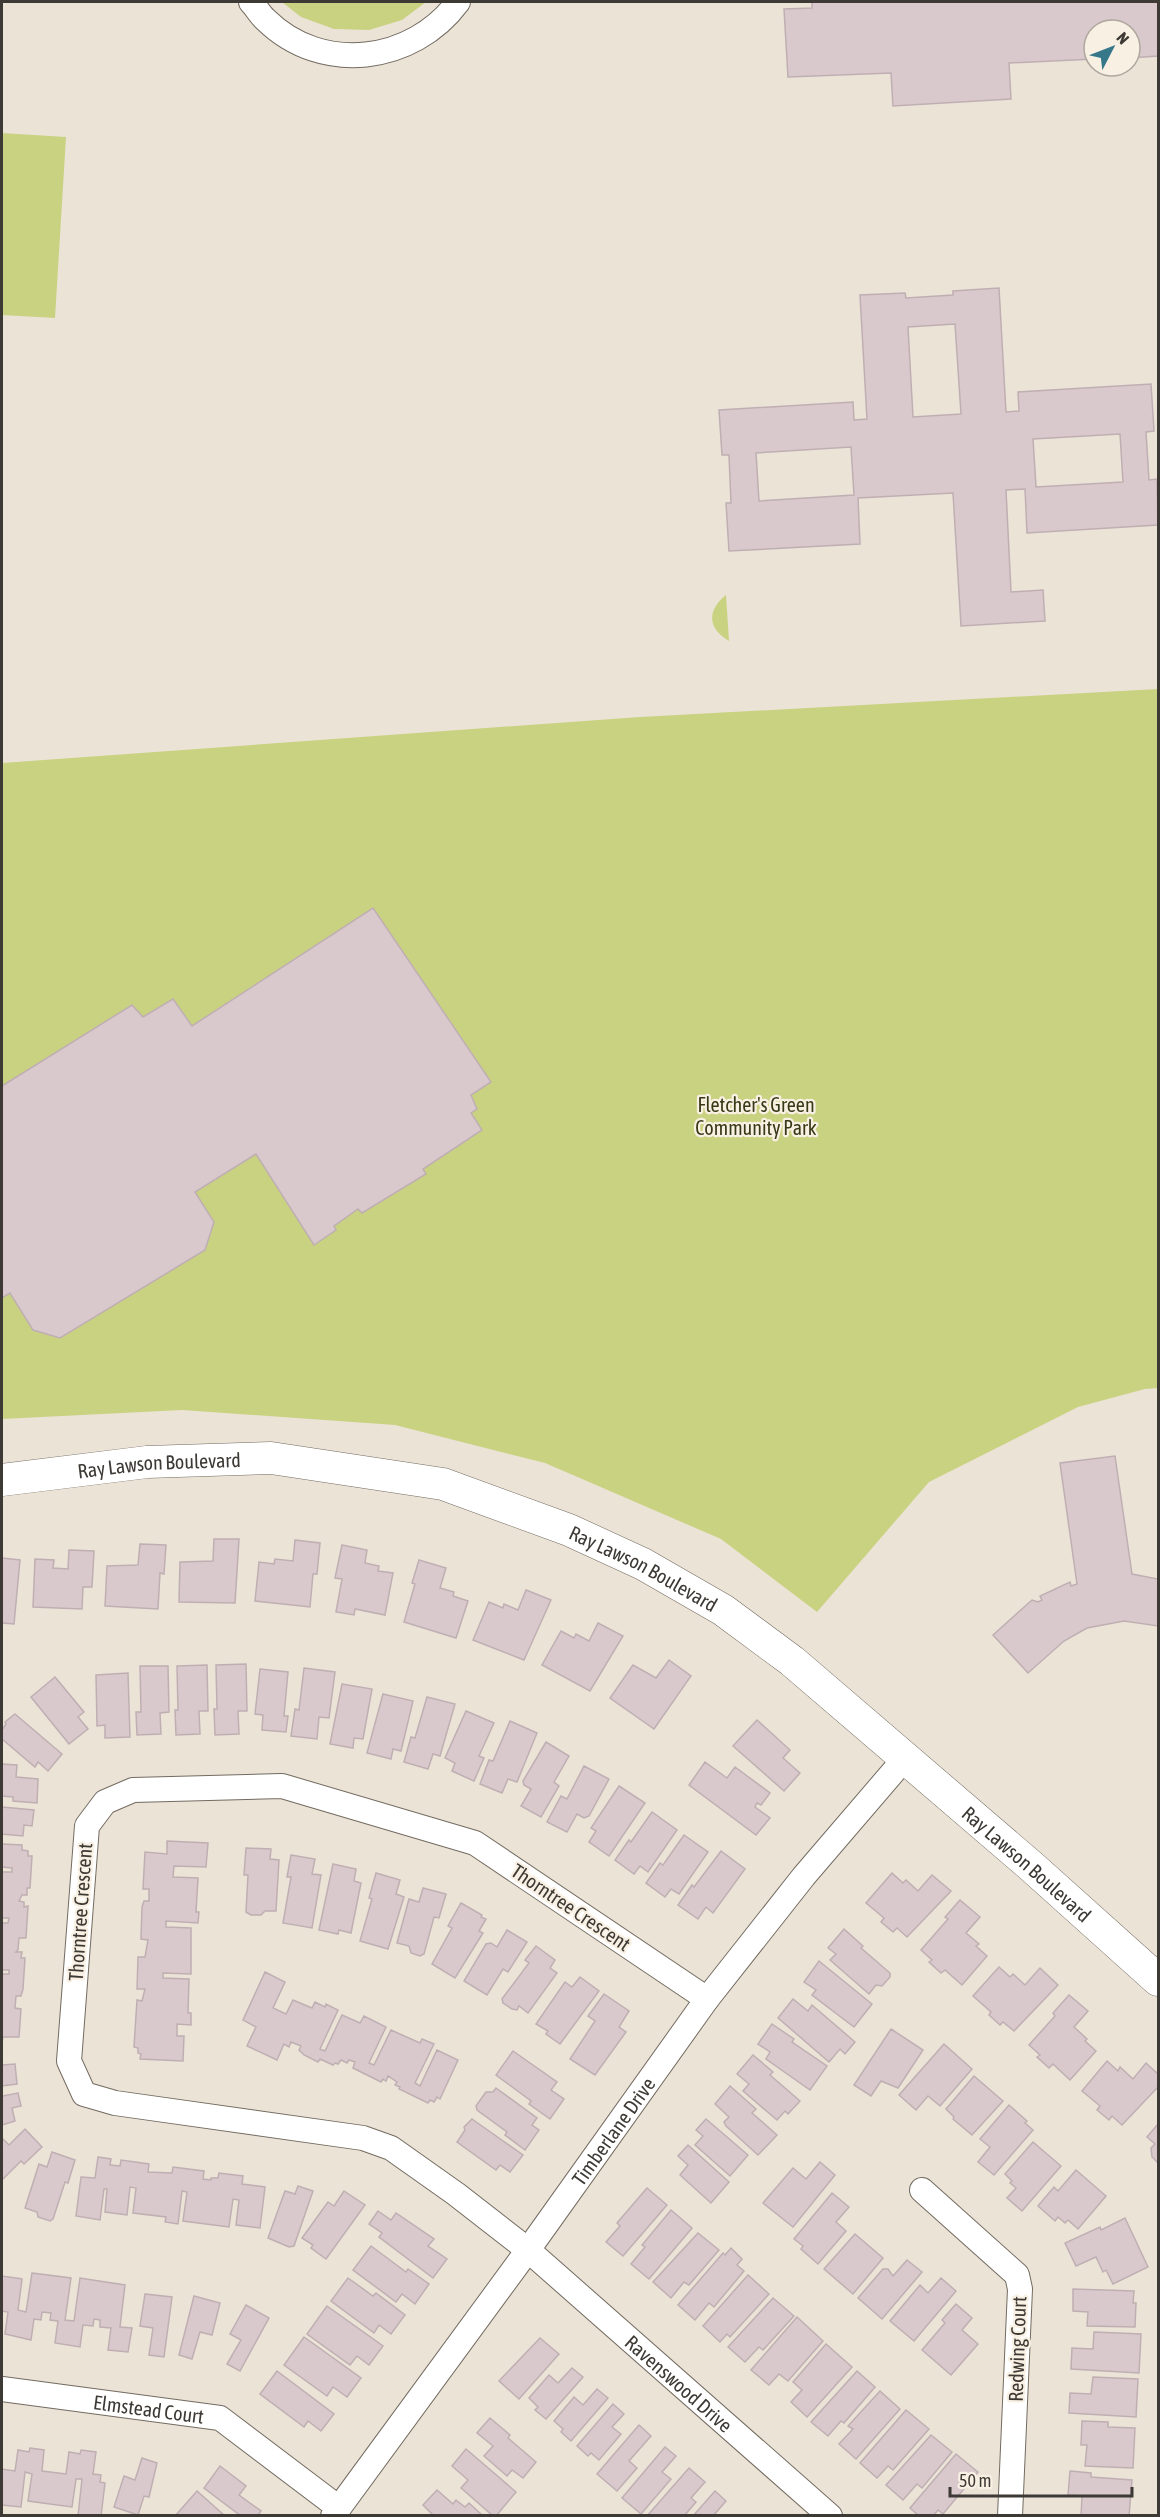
<svg xmlns="http://www.w3.org/2000/svg" width="1160" height="2517" viewBox="0 0 1160 2517" font-family="'Asap Condensed',sans-serif">
<rect width="100%" height="100%" fill="#ece3d7"/>
<g fill="#c9d281">
<path d="M282 2H426L402 20 369 30 334 29 301 17Z"/>
<path d="M2 133 66 137 55 318 2 315Z"/>
<path d="M726 595 729 641C707 628 707 610 726 595Z"/>
<path d="M1158 689V1388L1145 1389 1078 1407 929 1482 817 1612 721 1539 545 1463 395 1425 182 1410 2 1419V763L640 717Z"/>
</g>
<g fill="#d9c9cd" stroke="#bfafb3" stroke-width="1.5" fill-rule="evenodd">
<path d="M812 2H1158V56L1130 58V30H1094V59L1009 63 1011 99 893 106 891 73 788 77 784 9 812 8Z"/>
<path d="M999 288 1006 412 1019 411 1018 392 1151 384 1154 431 1146 432 1149 480 1157 479 1158 525 1027 533 1025 489 1006 490 1011 592 1043 590 1045 621 961 626 953 493 858 498 860 544 729 551 726 503H731L729 455H722L719 410 853 402 854 420 867 419 860 295 905 293 906 298 953 295V291ZM955 324 961 414 913 417 908 327ZM1120 434 1123 482 1036 487 1033 439ZM851 447 854 495 759 501 756 453Z"/>
<path d="M373 908 491 1082 471 1095 477 1109 471 1113 482 1130 423 1169 426 1174 362 1213 358 1209 334 1226 336 1230 314 1245 256 1154 195 1192 214 1222 205 1250 60 1338 33 1330 10 1293 2 1298V1086L132 1005 143 1017 173 999 192 1026Z"/>
<path d="M1115 1456 1132 1574 1158 1579V1626L1124 1621 1087 1628 1064 1641 1028 1673 993 1635 1032 1600 1038 1602 1042 1600 1040 1596 1070 1582 1071 1586 1077 1584 1060 1463Z"/>
<path d="M214 1539H239L235 1603 179 1602 180 1562 213 1561Z"/>
<path d="M295 1540 320 1543 317 1574H313L310 1607 255 1601 259 1562 274 1564 275 1559 293 1561Z"/>
<path d="M140 1544 166 1545 164 1574 160 1573 158 1609 105 1606 107 1566 138 1565Z"/>
<path d="M342 1545 367 1550 365 1563 379 1566 378 1571 393 1573 385 1615 355 1609 354 1615 336 1612 342 1579 335 1578Z"/>
<path d="M69 1550 94 1551 92 1587H83L82 1609 33 1607 35 1559 54 1560 53 1568 68 1569Z"/>
<path d="M2 1558 20 1560 14 1624 2 1623Z"/>
<path d="M419 1560 446 1568 440 1588 454 1592 453 1596 468 1601 456 1638 404 1622 415 1584 412 1583Z"/>
<path d="M526 1590 551 1600 524 1660 473 1640 489 1602 503 1608 504 1604 518 1610Z"/>
<path d="M598 1623 623 1636 590 1691 542 1665 561 1631 574 1638 576 1634 589 1641Z"/>
<path d="M669 1660 691 1676 654 1729 610 1698 633 1665 656 1678Z"/>
<path d="M246 1664 247 1711H238L239 1734 215 1735 214 1709H217L216 1665Z"/>
<path d="M207 1665 208 1711H199L200 1734 176 1735 175 1710H178L177 1666Z"/>
<path d="M140 1666H168L169 1712 160 1713 161 1734 137 1735 136 1712H141Z"/>
<path d="M304 1668 335 1672 329 1718 319 1717 317 1739 291 1736 295 1709 299 1710Z"/>
<path d="M260 1669 288 1672 284 1716H288L286 1732 262 1730 263 1715 255 1714Z"/>
<path d="M128 1673 130 1737 105 1738V1725L97 1726 96 1675Z"/>
<path d="M55 1677 84 1712 78 1717 88 1729 69 1744 31 1697Z"/>
<path d="M342 1684 372 1689 363 1739 354 1738 353 1748 330 1744Z"/>
<path d="M383 1694 413 1701 401 1751 393 1749 391 1759 367 1753Z"/>
<path d="M427 1697 455 1704 440 1756 433 1754 428 1769 404 1762 411 1737 415 1738Z"/>
<path d="M466 1711 494 1723 479 1756 484 1758 474 1781 452 1771 455 1763 445 1758Z"/>
<path d="M15 1714 62 1754 48 1771 38 1762 35 1767 2 1739V1730L6 1724 5 1722Z"/>
<path d="M757 1720 790 1750 783 1758 800 1773 784 1791 733 1746Z"/>
<path d="M510 1721 537 1733 517 1782 508 1779 502 1793 480 1784 489 1760 493 1761Z"/>
<path d="M546 1742 569 1756 554 1782 559 1786 541 1817 521 1806 531 1789 524 1785 523 1781Z"/>
<path d="M705 1762 727 1778 735 1767 770 1793 761 1805 757 1803 755 1807 770 1818 756 1835 689 1785Z"/>
<path d="M2 1764 17 1765 16 1777 38 1779 37 1803 13 1801V1797L2 1796Z"/>
<path d="M584 1766 609 1779 589 1816 584 1818 577 1814 567 1832 547 1822 561 1796 567 1799Z"/>
<path d="M619 1786 645 1803 609 1856 589 1842 596 1831 591 1828Z"/>
<path d="M2 1807 34 1810 32 1826 24 1825 23 1836 2 1834Z"/>
<path d="M652 1812 677 1830 648 1872 640 1866 634 1874 615 1860 629 1840 631 1842Z"/>
<path d="M684 1835 708 1852 679 1894 671 1889 665 1897 646 1883 660 1863 663 1865Z"/>
<path d="M167 1841 208 1843 206 1867 174 1866 173 1877 198 1878 196 1912H199L198 1923 166 1921V1927L191 1928V1974L163 1973V1978L189 1979 188 2013H191V2025L177 2024V2036H184L183 2061 140 2059 141 2054 138 2053V2048L134 2047 137 2000 142 2001 145 1989H137L138 1957H145L148 1940 141 1939 142 1907 144 1901H149V1889H143L145 1852 167 1854Z"/>
<path d="M2 1844 22 1845V1850L28 1851V1856H32L30 1888H27V1895H22L19 1901 24 1902V1907L28 1906 26 1938H19L18 1950 16 1952H22L21 1958H25L23 1989 21 1996H16L15 2008 21 2009 19 2037H3L2 2043V1974H9V1970H2V1923H8L9 1918H2V1872H12V1868L2 1867Z"/>
<path d="M246 1848 271 1849 270 1859 279 1860 276 1911H265L261 1915H251L246 1912 248 1875H244Z"/>
<path d="M721 1851 745 1869 713 1913 706 1907 698 1919 678 1905 692 1885 694 1887Z"/>
<path d="M291 1855 315 1859 312 1874 321 1875 312 1928 283 1923 291 1877H287Z"/>
<path d="M333 1864 356 1869 354 1881 361 1883 351 1933 339 1930 338 1934 319 1930Z"/>
<path d="M376 1873 400 1880 396 1894 404 1897 388 1949 360 1941 372 1899 369 1898Z"/>
<path d="M892 1873 903 1883 906 1880 918 1891 932 1875 951 1891 907 1937 897 1928 893 1932 881 1922 884 1918 866 1903Z"/>
<path d="M423 1888 446 1894 439 1918 434 1917 424 1954 420 1956 411 1953 409 1946 397 1943 409 1899 419 1902Z"/>
<path d="M960 1900 980 1917 966 1933 979 1944 976 1946 987 1956 962 1985 945 1970 941 1973 929 1962 932 1960 921 1950 948 1919 945 1917Z"/>
<path d="M461 1903 482 1915 481 1917 486 1919 479 1931 483 1933 455 1978 432 1964 452 1928 448 1926Z"/>
<path d="M844 1929 863 1946 861 1948 890 1973V1977L882 1986 876 1985 869 1994 830 1960 836 1954 828 1948Z"/>
<path d="M507 1930 527 1942 508 1972 503 1969 487 1995 464 1981 486 1944 491 1943 497 1947Z"/>
<path d="M536 1946 555 1960 550 1968 557 1973 528 2013 519 2006 517 2010 512 2009 503 2003 502 1999 529 1963 525 1960Z"/>
<path d="M819 1961 872 2004 854 2027 812 1995 816 1990 804 1982Z"/>
<path d="M999 1967 1010 1977 1013 1974 1025 1985 1040 1968 1058 1985 1014 2031 1003 2022 1000 2025 989 2015 991 2012 973 1996Z"/>
<path d="M265 1972 285 1982 273 2008 286 2014 293 2000 312 2008 315 2002 325 2007 326 2004 338 2010 320 2049 325 2051 342 2015 360 2023 364 2016 386 2027 369 2063 374 2065 391 2030 420 2043 422 2039 434 2044 415 2083 420 2086 437 2050 458 2060 440 2099 437 2097 434 2102 430 2100 428 2103 399 2089 400 2087 395 2085 397 2082 388 2076 386 2081 383 2079 381 2082 353 2068 355 2062 349 2060 347 2063 341 2060 338 2064 335 2063 333 2065 320 2059 318 2062 304 2055 299 2050 301 2046 291 2042 289 2047 284 2044 277 2060 247 2046 256 2027 243 2020Z"/>
<path d="M580 1977 599 1991 560 2044 546 2034 548 2031 536 2024 565 1982 572 1987Z"/>
<path d="M604 1994 629 2011 619 2027 626 2032 595 2075 570 2059 595 2021 588 2016Z"/>
<path d="M1069 1995 1088 2011 1074 2027 1087 2039 1085 2041 1096 2051 1070 2080 1053 2064 1049 2068 1037 2057 1040 2055 1029 2045 1055 2016 1053 2013Z"/>
<path d="M793 1999 808 2011 812 2005 855 2042 845 2054 840 2049 829 2062 778 2018Z"/>
<path d="M772 2024 794 2039 792 2042 827 2066 810 2090 766 2059 770 2052 758 2044Z"/>
<path d="M891 2029 923 2050 898 2088 881 2081 871 2096 854 2085Z"/>
<path d="M944 2044 972 2069 940 2106 928 2096 916 2110 899 2095Z"/>
<path d="M513 2051 557 2082 551 2090 564 2099 550 2119 529 2104 531 2101 496 2075Z"/>
<path d="M753 2055 773 2072 770 2075 800 2101 788 2114 785 2111 777 2120 743 2091 749 2084 737 2074Z"/>
<path d="M2 2058V2065L15 2064 17 2084 2 2086Z"/>
<path d="M1107 2061 1118 2071 1120 2067 1133 2079 1146 2063 1158 2074V2087L1122 2125 1112 2116 1109 2120 1097 2110 1100 2106 1082 2091Z"/>
<path d="M974 2076 1003 2101 972 2135 953 2119 954 2117 946 2109Z"/>
<path d="M730 2086 756 2109 752 2113 777 2135 758 2155 726 2126 724 2122 729 2117 715 2104Z"/>
<path d="M496 2088 537 2118 532 2125 539 2130 525 2150 505 2135 507 2132 477 2110 476 2106 486 2092H493Z"/>
<path d="M18 2093 21 2106 12 2108 15 2121 2 2125V2096Z"/>
<path d="M1009 2105 1027 2121 1025 2123 1033 2130 994 2175 978 2162 990 2147 980 2139Z"/>
<path d="M472 2119 523 2155 510 2172 500 2165 496 2170 457 2142 465 2130 464 2127Z"/>
<path d="M706 2119 748 2155 730 2176 695 2145 703 2136 696 2130Z"/>
<path d="M1158 2124V2163L1152 2157 1151 2148 1155 2144 1147 2137Z"/>
<path d="M25 2129 42 2147 24 2164 21 2161 2 2180V2140L3 2139 9 2145Z"/>
<path d="M1033 2142 1061 2166 1022 2211 1007 2198 1016 2188 1010 2183 1012 2181 1005 2174Z"/>
<path d="M688 2145 729 2182 711 2203 680 2175 688 2165 678 2156Z"/>
<path d="M52 2152 75 2160 68 2183 65 2182 53 2219 50 2221 38 2217 37 2212 25 2208 39 2164 47 2167Z"/>
<path d="M98 2157 111 2159 110 2165 120 2166 121 2160 149 2164 148 2172 172 2173 173 2167 204 2171 203 2179 211 2180V2178H218L219 2173 243 2176 242 2184 265 2187 260 2228 236 2225 239 2200 233 2199 229 2227 183 2221 187 2192 182 2191 178 2224 165 2222 166 2217 133 2213 136 2188 130 2187 127 2215 105 2212 107 2189H104L100 2220 76 2216 81 2177 95 2178Z"/>
<path d="M820 2162 835 2175 793 2227 763 2203 793 2168 806 2179Z"/>
<path d="M1076 2170 1106 2196 1078 2229 1068 2220 1065 2223 1058 2217 1055 2221 1038 2206 1054 2187 1058 2191Z"/>
<path d="M298 2186 313 2191 294 2246 289 2247 268 2238 285 2191 295 2194Z"/>
<path d="M647 2188 667 2205 623 2256 606 2242 620 2226 617 2223Z"/>
<path d="M344 2191 365 2205 326 2259 311 2248 313 2245 302 2238 328 2202 334 2206Z"/>
<path d="M832 2193 849 2207 836 2222 846 2231 818 2264 801 2249 803 2246 794 2239Z"/>
<path d="M671 2210 692 2228 649 2279 631 2264 645 2247 642 2245Z"/>
<path d="M378 2211 391 2220 396 2213 434 2239 428 2246 447 2259 433 2278 379 2237 382 2233 369 2224Z"/>
<path d="M1125 2218 1148 2267 1113 2284 1106 2270 1103 2272 1096 2257 1076 2266 1065 2243 1100 2227 1101 2230Z"/>
<path d="M698 2233 719 2250 689 2285 684 2282 671 2298 653 2282Z"/>
<path d="M855 2234 883 2258 853 2294 824 2269Z"/>
<path d="M371 2246 406 2272 408 2269 429 2284 415 2304 402 2294 396 2302 353 2270Z"/>
<path d="M731 2248 742 2259 737 2265 744 2271 714 2307 709 2303 695 2320 678 2305 723 2253 725 2255Z"/>
<path d="M907 2260 922 2272 882 2319 858 2298 883 2269H888L893 2276Z"/>
<path d="M32 2273 71 2278 65 2320 74 2321 80 2278 125 2285 120 2327 132 2328 128 2352 108 2350 111 2328 100 2327V2320L94 2319 93 2326 83 2325 80 2347 55 2343 58 2321 50 2320 51 2313 42 2312 41 2320 34 2319 31 2340 5 2334 8 2312 2 2311V2276L22 2279 18 2310 26 2312Z"/>
<path d="M748 2275 769 2294 730 2337 727 2334 720 2342 703 2326Z"/>
<path d="M348 2278 373 2296 376 2293 405 2315 391 2334 379 2325 374 2333 331 2301Z"/>
<path d="M941 2278 956 2291 914 2341 890 2321 920 2285 928 2293Z"/>
<path d="M1073 2289 1134 2291 1133 2303H1136L1135 2327 1087 2326 1088 2312 1073 2311Z"/>
<path d="M145 2294 172 2297 164 2357 149 2355 153 2328 140 2326Z"/>
<path d="M194 2296 220 2303 212 2335 200 2332 192 2359 179 2355Z"/>
<path d="M773 2298 794 2316 763 2350 759 2347 745 2362 728 2347Z"/>
<path d="M956 2304 972 2318 962 2330 978 2344 951 2375 922 2350 945 2323 942 2320Z"/>
<path d="M246 2305 269 2318 240 2371 227 2364 241 2340 230 2334Z"/>
<path d="M327 2306 383 2346 369 2365 357 2356 350 2365 307 2334Z"/>
<path d="M797 2317 823 2341 788 2381 779 2374 769 2385 751 2370Z"/>
<path d="M1094 2332 1141 2334 1139 2373 1071 2369 1072 2348 1093 2349Z"/>
<path d="M304 2337 361 2378 347 2397 333 2387 327 2396 284 2365Z"/>
<path d="M540 2338 559 2354 519 2399 499 2381Z"/>
<path d="M826 2344 852 2367 807 2417 791 2402 802 2390 793 2382Z"/>
<path d="M572 2368 583 2377 546 2419 535 2410 538 2407 529 2398 549 2375 558 2383Z"/>
<path d="M277 2371 334 2414 321 2431 308 2421 304 2427 260 2394Z"/>
<path d="M857 2371 875 2387 844 2423 841 2421 828 2436 811 2422Z"/>
<path d="M1093 2377 1138 2379 1136 2417 1069 2413 1070 2393 1091 2394Z"/>
<path d="M597 2389 608 2398 571 2441 561 2432 563 2429 554 2421 574 2397 583 2405Z"/>
<path d="M880 2391 900 2409 856 2459 839 2444 853 2429 848 2426Z"/>
<path d="M613 2404 624 2414 612 2427 621 2434 599 2460 591 2453 588 2456 577 2446Z"/>
<path d="M906 2410 929 2429 893 2470 888 2466 877 2478 860 2463Z"/>
<path d="M490 2418 510 2435 508 2438 536 2462 523 2478 512 2470 507 2476 484 2456 493 2446 477 2433Z"/>
<path d="M1082 2421 1108 2422V2427L1135 2428 1133 2468 1085 2466 1087 2445H1081Z"/>
<path d="M639 2425 651 2436 629 2461 637 2468 617 2491 597 2474Z"/>
<path d="M931 2435 952 2452 922 2488 917 2484 903 2500 886 2485Z"/>
<path d="M665 2447 676 2456 662 2472 671 2479 641 2514 622 2498Z"/>
<path d="M30 2448 44 2450 42 2471 66 2474 69 2452 80 2454 81 2450 96 2452 93 2474 101 2475 100 2482 105 2483 101 2516H78L82 2479H76L72 2507 28 2501 32 2474 25 2472 21 2507 2 2505V2469L15 2471 18 2450 29 2452Z"/>
<path d="M466 2449 516 2492 496 2516H493L461 2488 468 2480 452 2466Z"/>
<path d="M956 2454 978 2472 943 2514 938 2510 933 2516H919L910 2508Z"/>
<path d="M142 2458 157 2463 149 2497 144 2496 138 2515 114 2507 124 2476 135 2480Z"/>
<path d="M220 2466 246 2486 239 2495 261 2511 257 2516H241L204 2488Z"/>
<path d="M689 2468 705 2482 691 2498 696 2502 684 2516H647Z"/>
<path d="M1070 2471 1091 2473V2477L1132 2480 1129 2516H1081L1082 2496 1068 2495Z"/>
<path d="M437 2490 453 2504 456 2500 465 2507 469 2503 483 2516H434L423 2505Z"/>
<path d="M197 2491 225 2516H175Z"/>
<path d="M715 2491 726 2501 713 2516H693Z"/>
</g>
<g fill="none" stroke-linecap="round" stroke-linejoin="round">
<g stroke="#736b60" stroke-width="26">
<g id="minor">
<path d="M251 2C256 7 260 15 266 20 322 75 413 63 458 2"/>
<path id="s1" d="M707 1999 475 1843 282 1786 133 1790 105 1802 87 1826 69 2061 84 2094 115 2103 363 2138 391 2148 456 2194 528 2250 830 2516"/>
<path d="M922 2190 1017 2275 1020 2289 1010 2516"/>
<path id="s2" d="M2 2389 220 2418 339 2508"/>
<path id="s3" d="M333 2516 528 2250 707 1999 804 1876 906 1757"/>
</g>
</g>
<g stroke="#736b60" stroke-width="33">
<g id="tertiary">
<path id="s4" d="M2 1480 147 1462 271 1458 443 1484 569 1530 643 1564 723 1610 792 1661 1031 1866 1158 1980"/>
</g>
</g>
<use href="#minor" stroke="#fff" stroke-width="24"/>
<use href="#tertiary" stroke="#fff" stroke-width="32"/>
</g>
<g text-anchor="middle" dominant-baseline="central" stroke-width="4.5" stroke-linejoin="round" paint-order="stroke">
<g font-size="20" fill="#363916" stroke="#f9f0e4">
<text x="756" y="1104">Fletcher's Green<tspan x="756" dy="23">Community Park</tspan></text>
</g>
<g font-size="20" fill="#3d3934" stroke="#f9f0e4">
<text stroke="none"><textPath href="#s4" startOffset="158">Ray Lawson Boulevard</textPath></text>
<text stroke="none"><textPath href="#s4" startOffset="662">Ray Lawson Boulevard</textPath></text>
<text stroke="none"><textPath href="#s4" startOffset="1148">Ray Lawson Boulevard</textPath></text>
<text transform="translate(571 1907) rotate(34)">Thorntree Crescent</text>
<text transform="translate(80 1912) rotate(-86)">Thorntree Crescent</text>
<text stroke="none"><textPath href="#s3" startOffset="476">Timberlane Drive</textPath></text>
<text transform="translate(1017 2349) rotate(-88)">Redwing Court</text>
<text stroke="none"><textPath href="#s1" startOffset="1647">Ravenswood Drive</textPath></text>
<text stroke="none"><textPath href="#s2" startOffset="148">Elmstead Court</textPath></text>
</g>
</g>
<rect width="1160" height="2517" fill="none" stroke="#3d3934" stroke-width="6"/>
<g transform="translate(1112 48) rotate(48)"><circle r="28" fill="#f9f0e4" stroke="#aea79e" stroke-width="1.5"/>
<path d="M0-4.5L10 22L0 15L-10 22Z" fill="#36788a"/>
<text y="-9" font-size="16" font-weight="bold" text-anchor="middle" fill="#3d3934">N</text>
</g>
<path d="M950 2487v9h182v-9" fill="none" stroke="#3d3934" stroke-width="3"/>
<text x="959" y="2487" font-size="18" fill="#3d3934" stroke="#f9f0e4" stroke-width="4.5" paint-order="stroke">50 m</text>
</svg>
